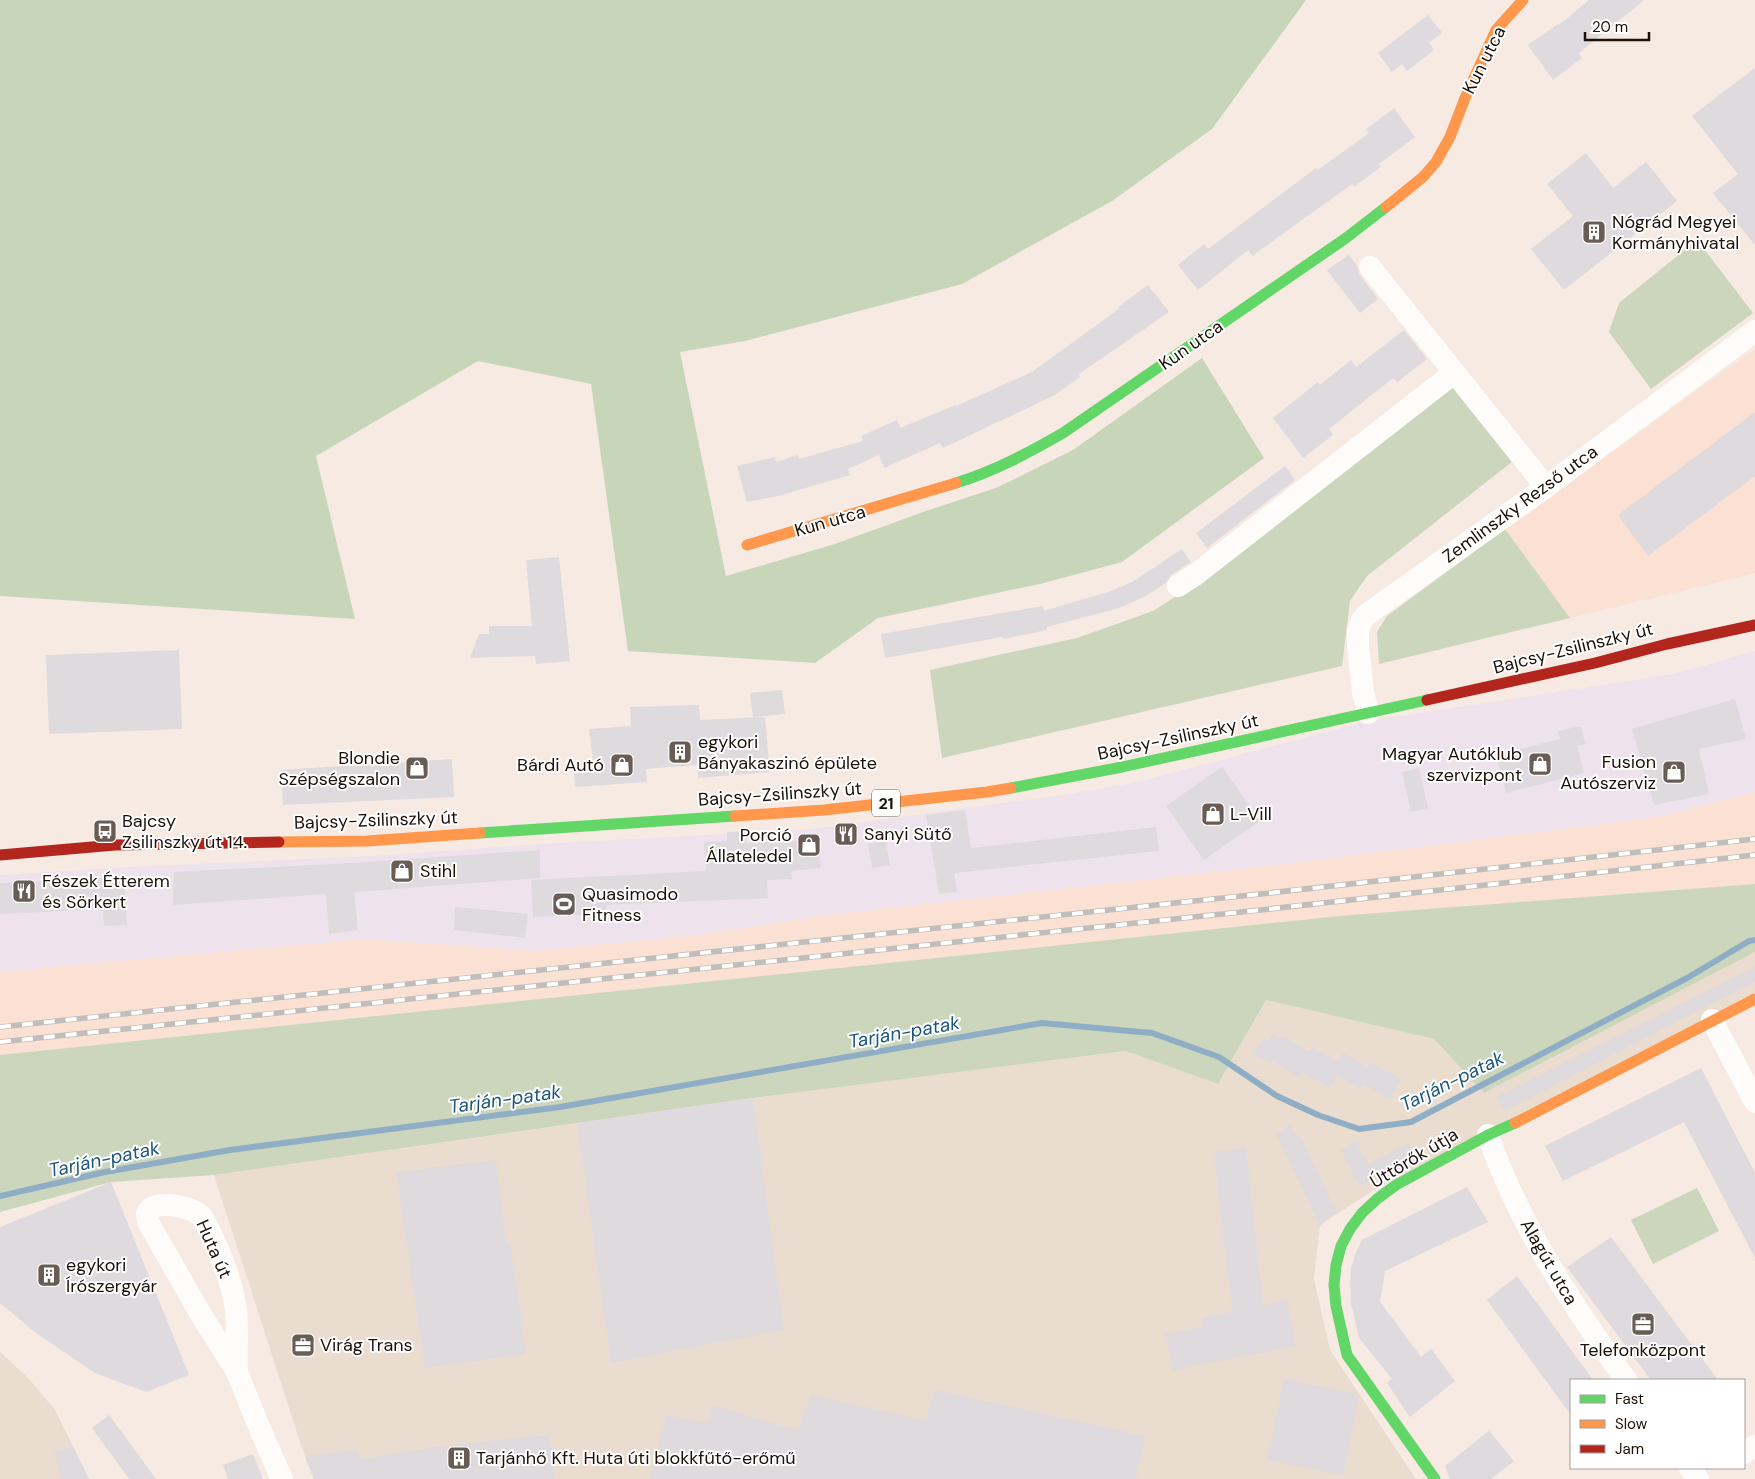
<svg xmlns="http://www.w3.org/2000/svg" width="1755" height="1479" viewBox="0 0 1755 1479" font-family="'DM Sans',sans-serif">
<rect width="100%" height="100%" fill="#f6eae3"/>
<path fill="#eee3ec" d="M1755 651V792L1659 817 1243 869 829 915 692 936 533 951 365 939 0 972V875L129 867 371 856 541 844 813 829 1070 794 1138 782 1369 721 1674 674Z"/>
<g fill="#eadccf">
<path d="M1755 952V993L1377 1188 1320 1225 1314 1279 1330 1350 1416 1479H314L301 1445 214 1175 805 1091 1127 1051 1218 1084 1266 1000 1434 1039 1484 1093Z"/>
<path d="M0 1352 29 1379 55 1410 89 1479H0Z"/>
</g>
<g fill="#fae1d3">
<path d="M1755 349V573L1570 618 1505 529Z"/>
<path d="M1755 792V884L1350 915 0 1055V972L365 939 533 951 692 936 829 915 1243 869 1659 817Z"/>
</g>
<g fill="#cbd6bd">
<path d="M1697 240 1753 313 1651 389 1609 332 1619 303Z"/>
<path d="M1451 383 1513 461 1367 576 1350 601 1342 666 942 758 930 670 1077 638 1153 611 1189 588Z"/>
<path d="M1505 529 1570 618 1379 664 1377 632 1387 616Z"/>
<path d="M1755 884V952L1484 1093 1434 1039 1266 1000 1218 1084 1126 1051 753 1098 214 1175 111 1182 0 1212V1055L1350 915Z"/>
<path d="M1697 1188 1719 1231 1653 1264 1631 1220Z"/>
</g>
<path fill="#c7d6b8" d="M0 0H1306L1212 129 1112 201 962 284 745 341 680 352 726 576 835 544 926 511 996 488 1073 450 1202 358 1264 458 1122 562 1040 584 878 618 815 663 628 651 591 384 478 361 316 456 355 619 0 596Z"/>
<g fill="none" stroke-linecap="round" stroke-linejoin="round">
<path stroke="#8faec6" stroke-width="6" d="M0 1196 105 1172 230 1150 560 1107 1042 1023 1152 1033 1219 1057 1277 1096 1318 1115 1359 1129 1411 1122 1687 978 1749 941 1755 940"/>
</g>
<g fill="#dfdade">
<path d="M1589 0H1644L1579 53 1582 58 1553 80 1528 45 1558 24 1559 25Z"/>
<path d="M1428 15 1442 33 1429 43 1434 50 1407 71 1402 64 1392 72 1378 53Z"/>
<path d="M1755 68V245L1713 193 1738 174 1692 116Z"/>
<path d="M1394 108 1415 137 1379 164 1381 167 1354 187 1352 184 1252 256 1248 250 1198 290 1178 265 1204 244 1208 249 1316 168 1318 170 1369 133 1366 129Z"/>
<path d="M1586 153 1613 188 1646 162 1677 201 1564 290 1531 249 1573 216 1547 184Z"/>
<path d="M1349 255 1357 266 1360 275 1378 299 1360 313 1327 270Z"/>
<path d="M1148 285 1169 312 1079 374 1080 377 1055 395 943 448 940 443 884 468 879 455 848 469 850 475 778 496 747 502 737 466 775 457 776 462 798 455 799 459 863 441 861 436 897 420 900 428 956 405V406L1032 372 1120 308 1118 307Z"/>
<path d="M1404 330 1427 359 1397 382 1393 378 1329 429 1333 435 1303 458 1273 418 1318 382 1320 385 1351 360 1356 367Z"/>
<path d="M1755 412V476L1648 556 1618 515Z"/>
<path d="M1285 466 1295 480 1207 548 1196 533Z"/>
<path d="M1182 549 1191 562 1171 575 1166 583 1144 597 1119 608 1047 627V630L1003 639 1002 637 885 658 881 634 1043 606 1044 611 1111 591 1134 581Z"/>
<path d="M559 557 570 661 536 664 535 656 470 658 479 634H489V626H532L526 560Z"/>
<path d="M179 650 182 729 49 734 46 655Z"/>
<path d="M782 690 785 714 753 717 750 693Z"/>
<path d="M1735 699 1746 739 1699 749 1709 794 1654 805 1632 729Z"/>
<path d="M699 705 700 720 765 717 770 772 698 778 697 765 646 769 647 782 575 787 573 763 593 761 589 729 631 726 630 707Z"/>
<path d="M1581 726 1585 744 1577 746 1584 773 1506 793 1496 755 1560 739 1558 731Z"/>
<path d="M452 759 454 797 283 805 281 770Z"/>
<path d="M1222 767 1260 821 1204 860 1166 806Z"/>
<path d="M1419 768 1428 808 1411 812 1402 772Z"/>
<path d="M965 810 971 848 1156 827 1159 851 954 873 957 892 939 894 926 815Z"/>
<path d="M746 831V843L789 840V842L818 839 821 868 791 871 792 879 767 880 768 898 606 905V914L533 917 531 880 706 871 704 842 727 841V832Z"/>
<path d="M886 841 890 865 872 868 868 844Z"/>
<path d="M540 850V878L354 892 358 930 329 934 326 894 173 905 174 872 351 863Z"/>
<path d="M124 878 127 925 104 926 103 909 0 914V883Z"/>
<path d="M455 907 528 914 525 938 454 930Z"/>
<path d="M1755 967V983L1748 985 1504 1111 1497 1097Z"/>
<path d="M1272 1035 1280 1039 1282 1036 1309 1051 1312 1047 1338 1062 1343 1053 1368 1067 1370 1062 1401 1079 1390 1099 1364 1084 1360 1089 1337 1075 1330 1088 1302 1072 1299 1077 1272 1061 1271 1064 1253 1054 1263 1038 1268 1041Z"/>
<path d="M1701 1068 1755 1173V1258L1684 1122 1563 1181 1545 1146Z"/>
<path d="M753 1098 784 1330 611 1363 577 1123Z"/>
<path d="M1290 1125 1296 1136 1299 1134 1337 1213 1320 1225 1276 1134Z"/>
<path d="M1356 1141 1368 1164 1408 1143 1415 1157 1359 1186 1341 1150Z"/>
<path d="M1246 1148 1263 1305 1287 1300 1296 1346 1173 1370 1165 1334 1204 1326 1202 1318 1232 1312 1214 1152Z"/>
<path d="M496 1160 506 1242H510L526 1354 425 1368 396 1172Z"/>
<path d="M111 1182 189 1375 146 1392 95 1373 36 1333 0 1303V1227Z"/>
<path d="M1467 1187 1488 1222 1385 1271 1380 1302 1421 1357 1431 1349 1455 1381 1410 1417 1387 1383 1392 1379 1359 1338 1351 1304 1350 1285 1351 1268 1356 1252 1362 1240Z"/>
<path d="M1611 1237 1718 1380H1651L1567 1267Z"/>
<path d="M1517 1276 1593 1380H1571V1415L1487 1300Z"/>
<path d="M1284 1379 1354 1393 1359 1398 1343 1475 1267 1460Z"/>
<path d="M935 1390 1145 1436 1136 1479H650L666 1415 708 1423 711 1405 798 1430 811 1395 926 1420Z"/>
<path d="M109 1415 156 1479H129L92 1428Z"/>
<path d="M1489 1431 1514 1461 1491 1479H1450L1445 1466Z"/>
<path d="M549 1435 555 1479H314L305 1457 357 1449 359 1459 435 1447Z"/>
<path d="M73 1447 89 1479H61L54 1450Z"/>
<path d="M253 1454 263 1479H228L223 1465Z"/>
</g>
<g fill="none" stroke-linecap="round" stroke-linejoin="round">
<g stroke="#fefcfb" stroke-width="22">
<path d="M1370 267 1546 487"/>
<path d="M1178 586 1195 575 1454 373"/>
<path d="M1368 713 1363 692 1358 646V631L1361 622 1366 615 1546 487 1755 331"/>
<path d="M1712 1020 1755 1102"/>
<path d="M1488 1135C1519 1225 1571 1303 1626 1380"/>
<path d="M237 1372C236 1352 238 1331 236 1310 233 1284 216 1240 202 1217 194 1206 151 1198 147 1214 147 1215 148 1221 148 1222L200 1313 237 1372 259 1427 282 1479"/>
<path d="M1744 1453 1755 1446"/>
<path d="M1690 1468 1698 1479"/>
</g>
<g stroke="#63d668" stroke-width="11">
<path d="M956 483C995 471 1028 453 1063 433L1346 238 1386 207"/>
<path d="M1011 788 1122 767 1427 700"/>
<path d="M480 833 735 816"/>
<path d="M1435 1479 1347 1355 1336 1306 1334 1285 1336 1265 1341 1246 1350 1229 1362 1213 1377 1199 1396 1185 1488 1135 1515 1123"/>
</g>
<g stroke="#ff974d" stroke-width="11">
<path d="M1386 207 1423 177 1436 162 1450 137 1465 98 1496 30 1523 0"/>
<path d="M747 545 956 483"/>
<path d="M735 816 824 810 987 792 1011 788"/>
<path d="M279 842 367 841 480 833"/>
<path d="M1515 1123 1755 999"/>
</g>
<g stroke="#b3261e" stroke-width="11">
<path d="M1427 700 1595 663 1667 644 1755 625"/>
<path d="M0 855 115 845 279 842"/>
</g>
<g stroke="#c0bdbb" stroke-width="5.5">
<g id="rail">
<path d="M0 1027 1251 895 1755 839"/>
<path d="M0 1042 1251 911 1755 855"/>
</g>
</g>
<use href="#rail" stroke="#fff" stroke-width="4" stroke-dasharray="11" stroke-linecap="butt"/>
</g>
<defs>
<g id="building-square" transform="scale(1.25)"><rect x="-9" y="-9" width="18" height="18" rx="4" fill="#685c55" stroke="#fff"/><path d="M-4-6H4V6H1V3H-1V6H-4ZM-2.5-4.3h1.7v1.8h-1.7ZM.8-4.3h1.7v1.8H.8ZM-2.5-1h1.7V.8h-1.7ZM.8-1h1.7V.8H.8Z" fill="#fff"/></g>
<g id="shop-square" transform="scale(1.25)"><rect x="-9" y="-9" width="18" height="18" rx="4" fill="#685c55" stroke="#fff"/><path d="M-5-2.5h2.3a2.7 3.5 0 0 1 5.4 0H5L5.5 6h-11ZM-1.5-2.5h3a1.5 2.3 0 0 0-3 0Z" fill="#fff"/></g>
<g id="bus-square" transform="scale(1.25)"><rect x="-9" y="-9" width="18" height="18" rx="4" fill="#685c55" stroke="#fff"/><path d="M-5-6H5V4H4V6H2V4H-2V6H-4V4H-5ZM-3.5-4V0h7V-4ZM-3.5 1.2v1.5H-2V1.2ZM2 1.2v1.5H3.5V1.2Z" fill="#fff"/></g>
<g id="restaurant-square" transform="scale(1.25)"><rect x="-9" y="-9" width="18" height="18" rx="4" fill="#685c55" stroke="#fff"/><path d="M-5-6h1v4h1v-4h1v4h1v-4h1v5L-1.5 .5V6h-2V.5L-5-1ZM5-6V6H3V1.5H1.5Q1.5-4 5-6Z" fill="#fff"/></g>
<g id="stadium-square" transform="scale(1.25)"><rect x="-9" y="-9" width="18" height="18" rx="4" fill="#685c55" stroke="#fff"/><path d="M0-5a6.5 5 0 1 0 0 10a6.5 5 0 1 0 0-10ZM-3.5-1.8h7v3.6h-7Z" fill="#fff"/></g>
<g id="office-square" transform="scale(1.25)"><rect x="-9" y="-9" width="18" height="18" rx="4" fill="#685c55" stroke="#fff"/><path d="M-6-3h4V-5.5h4V-3h4V5H-6ZM-1-4.5V-3h2v-1.5ZM-6 0V1H6V0Z" fill="#fff"/></g>
</defs>
<g fill-rule="evenodd">
<use href="#building-square" x="1594" y="232"/>
<use href="#building-square" x="680" y="752"/>
<use href="#shop-square" x="1540" y="764"/>
<use href="#shop-square" x="622" y="765"/>
<use href="#shop-square" x="417" y="768"/>
<use href="#shop-square" x="1674" y="772"/>
<use href="#shop-square" x="1213" y="814"/>
<use href="#bus-square" x="105" y="831"/>
<use href="#restaurant-square" x="846" y="834"/>
<use href="#shop-square" x="809" y="845"/>
<use href="#shop-square" x="402" y="871"/>
<use href="#restaurant-square" x="24" y="891"/>
<use href="#stadium-square" x="564" y="904"/>
<use href="#building-square" x="49" y="1275"/>
<use href="#office-square" x="1643" y="1324"/>
<use href="#office-square" x="303" y="1345"/>
<use href="#building-square" x="459" y="1458"/>
</g>
<g text-anchor="middle" dominant-baseline="central" stroke-width="4" stroke-linejoin="round" paint-order="stroke">
<rect fill="#fff" stroke="#605853" stroke-width="1" x="872" y="789.5" width="28" height="27" rx="4"/>
<g font-size="16" font-weight="bold" fill="#1c1009">
<text x="886" y="803">21</text>
</g>
<g font-size="18" fill="#1c1009" stroke="#fff">
<text transform="translate(1484 60) rotate(-63)">Kun utca</text>
<text transform="translate(1191 345) rotate(-35)">Kun utca</text>
<text transform="translate(1520 504) rotate(-36)">Zemlinszky Rezső utca</text>
<text transform="translate(830 521) rotate(-16)">Kun utca</text>
<text transform="translate(1573 648) rotate(-14)">Bajcsy-Zsilinszky út</text>
<text transform="translate(1178 737) rotate(-12)">Bajcsy-Zsilinszky út</text>
<text transform="translate(780 794) rotate(-4)">Bajcsy-Zsilinszky út</text>
<text transform="translate(376 820) rotate(-2)">Bajcsy-Zsilinszky út</text>
<text transform="translate(1414 1158) rotate(-31)">Úttörők útja</text>
<text transform="translate(214 1249) rotate(66)">Huta út</text>
<text transform="translate(1549 1262) rotate(60)">Alagút utca</text>
</g>
<g font-size="18" fill="#1c1009" stroke="#fff" text-anchor="start">
<text x="1612" y="222">Nógrád Megyei<tspan x="1612" dy="21">Kormányhivatal</tspan></text>
<text x="698" y="742">egykori<tspan x="698" dy="21">Bányakaszinó épülete</tspan></text>
<text x="1522" y="754" text-anchor="end">Magyar Autóklub<tspan x="1522" dy="21">szervizpont</tspan></text>
<text x="400" y="758" text-anchor="end">Blondie<tspan x="400" dy="21">Szépségszalon</tspan></text>
<text x="1656" y="762" text-anchor="end">Fusion<tspan x="1656" dy="21">Autószerviz</tspan></text>
<text x="604" y="765" text-anchor="end">Bárdi Autó</text>
<text x="1230" y="814">L-Vill</text>
<text x="122" y="821">Bajcsy<tspan x="122" dy="21">Zsilinszky út 14.</tspan></text>
<text x="864" y="834">Sanyi Sütő</text>
<text x="792" y="835" text-anchor="end">Porció<tspan x="792" dy="21">Állateledel</tspan></text>
<text x="420" y="871">Stihl</text>
<text x="42" y="881">Fészek Étterem<tspan x="42" dy="21">és Sörkert</tspan></text>
<text x="582" y="894">Quasimodo<tspan x="582" dy="21">Fitness</tspan></text>
<text x="66" y="1265">egykori<tspan x="66" dy="21">Írószergyár</tspan></text>
<text x="320" y="1345">Virág Trans</text>
<text x="1643" y="1350" text-anchor="middle">Telefonközpont</text>
<text x="476" y="1458">Tarjánhő Kft. Huta úti blokkfűtő-erőmű</text>
</g>
<g font-size="19" font-style="italic" fill="#1d567c" stroke="#fff">
<text transform="translate(904 1032) rotate(-10)">Tarján-patak</text>
<text transform="translate(1452 1081) rotate(-26)">Tarján-patak</text>
<text transform="translate(505 1099) rotate(-8)">Tarján-patak</text>
<text transform="translate(104 1159) rotate(-12)">Tarján-patak</text>
</g>
</g>
<rect x="1570" y="1379" width="175" height="90" fill="#ffffff" stroke="#a49f9d"/>
<rect x="1580" y="1395" width="25" height="8" fill="#63d668" stroke="#a49f9d"/>
<text x="1615" y="1404" font-size="15" fill="#1c1009">Fast</text>
<rect x="1580" y="1420" width="25" height="8" fill="#ff974d" stroke="#a49f9d"/>
<text x="1615" y="1429" font-size="15" fill="#1c1009">Slow</text>
<rect x="1580" y="1445" width="25" height="8" fill="#b3261e" stroke="#a49f9d"/>
<text x="1615" y="1454" font-size="15" fill="#1c1009">Jam</text>
<path d="M1585 32v8h64v-8" fill="none" stroke="#1c1009" stroke-width="2.5"/>
<text x="1592" y="32" font-size="15" fill="#1c1009" stroke="#ffffff" stroke-width="4" paint-order="stroke">20 m</text>
</svg>
